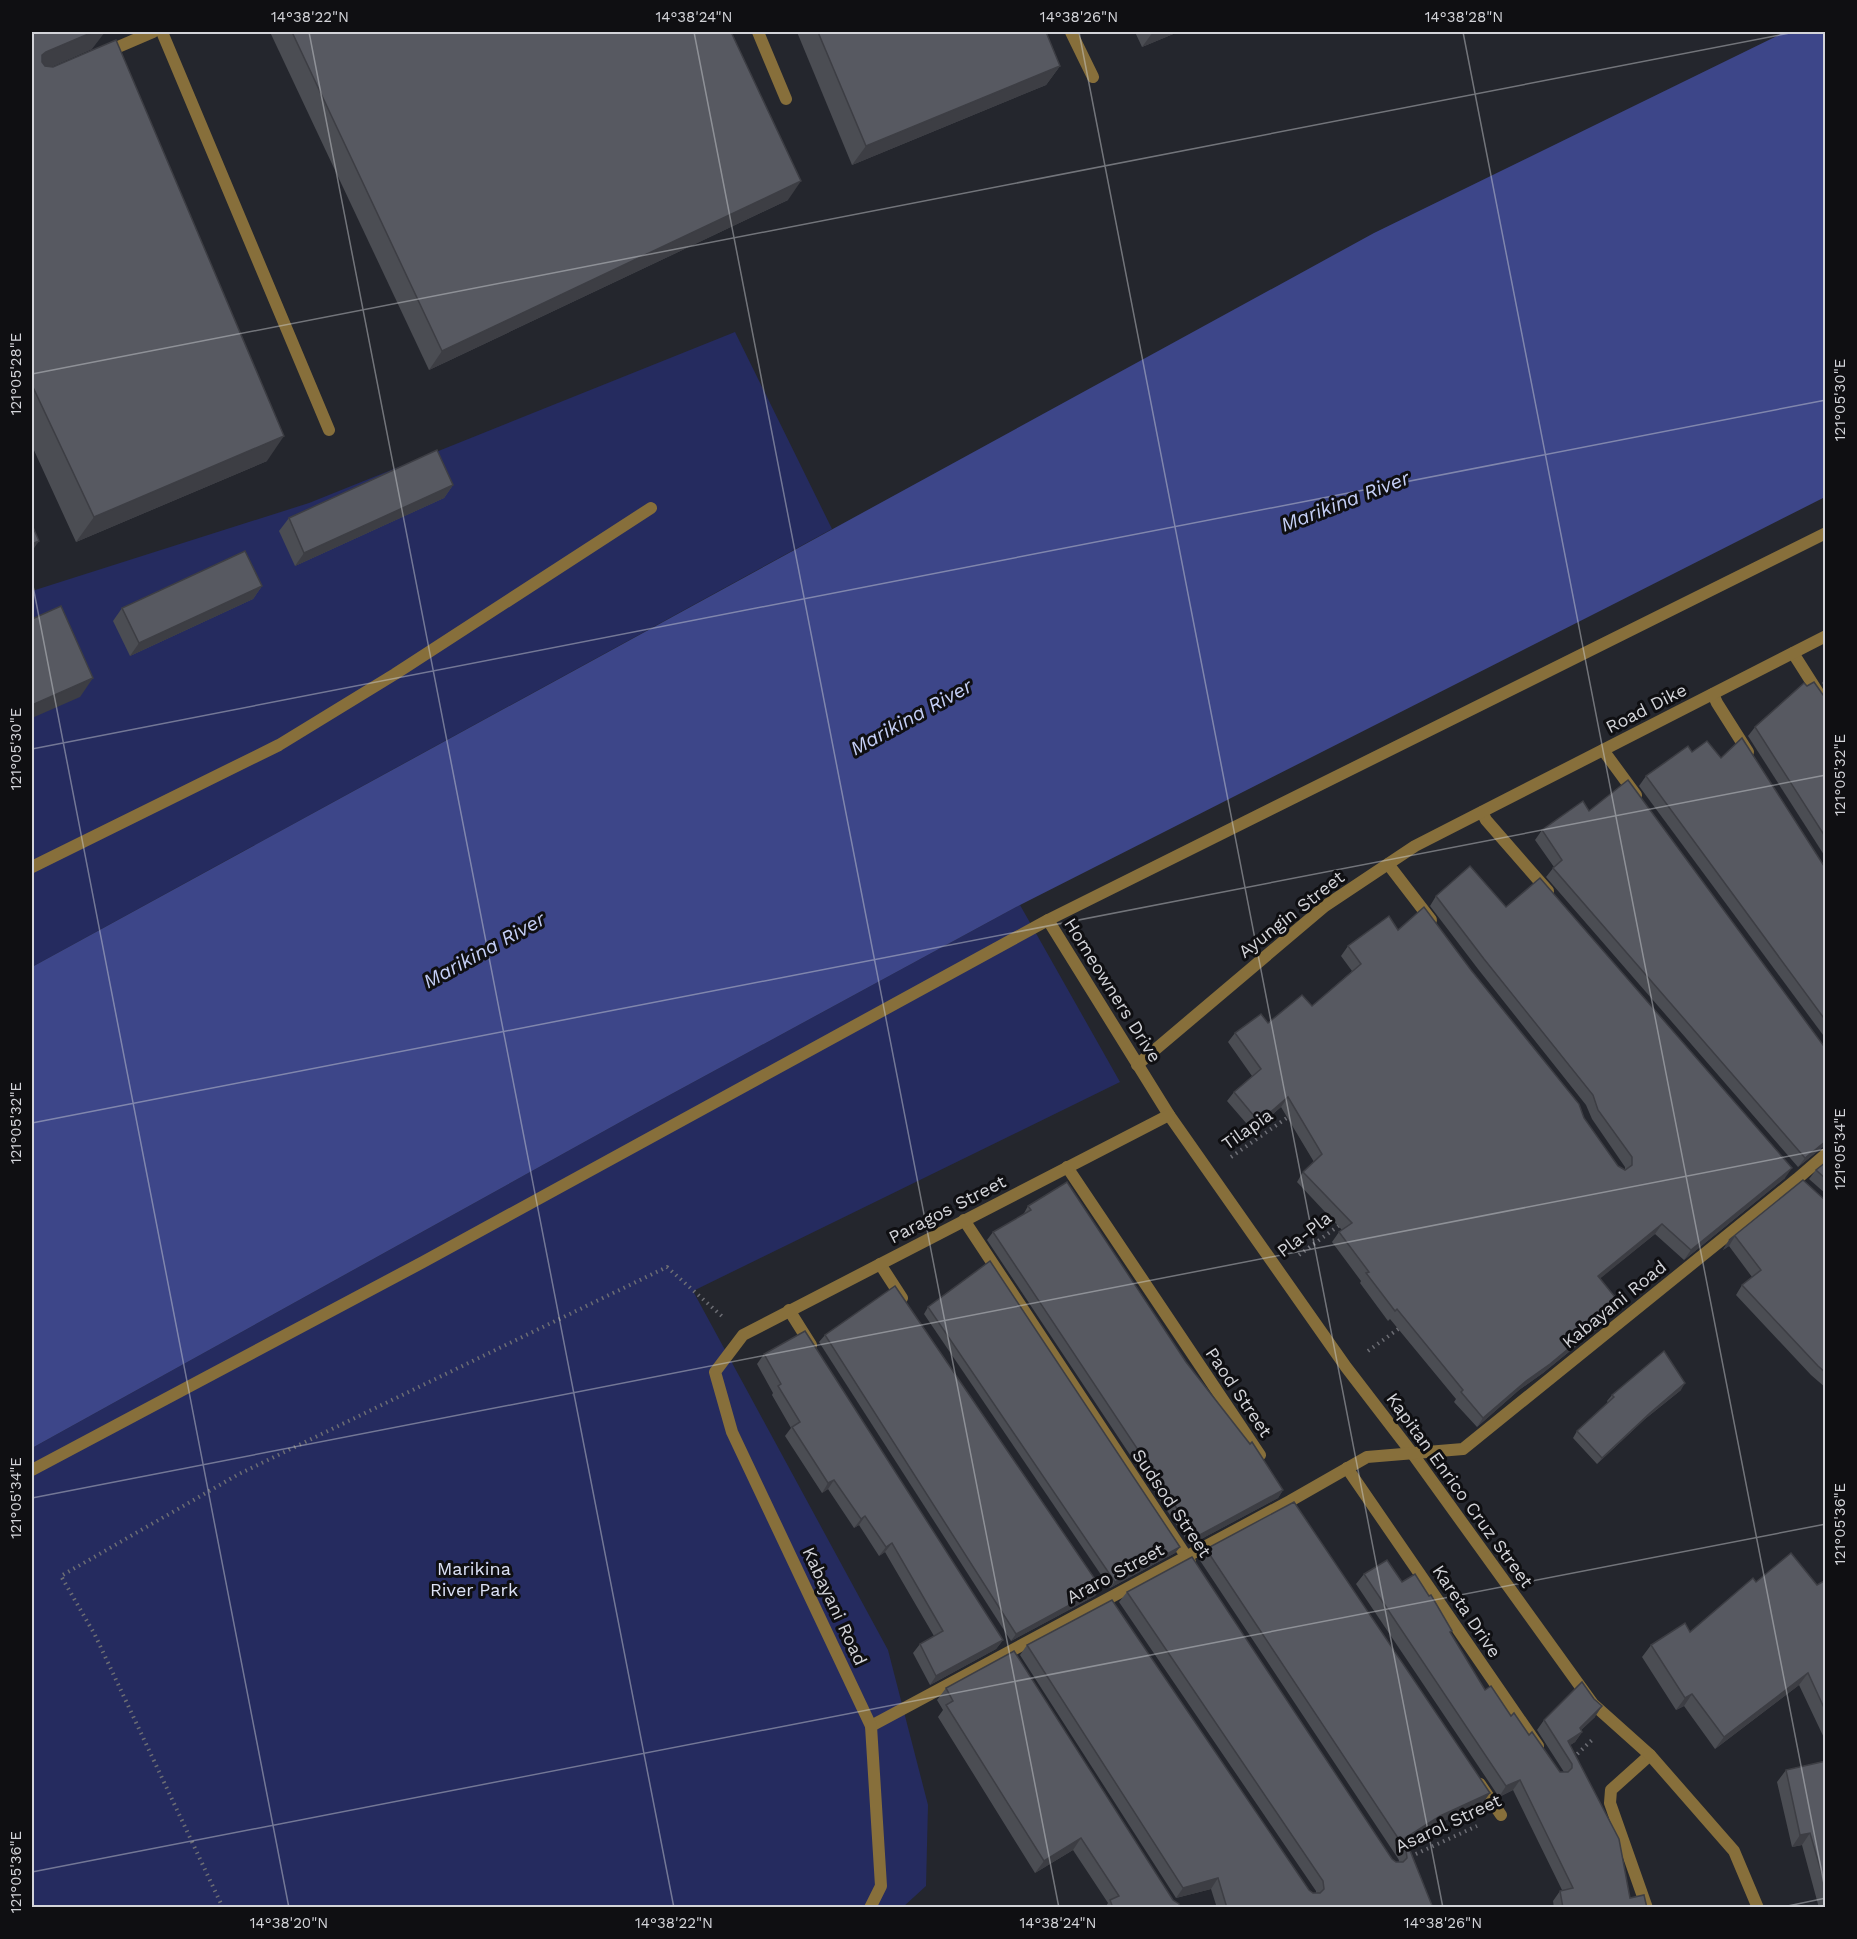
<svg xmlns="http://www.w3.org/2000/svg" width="1857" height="1939" viewBox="0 0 1857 1939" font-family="'Work Sans',sans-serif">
<rect width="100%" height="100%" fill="#24262d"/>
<g fill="#252b5f">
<path d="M735 332 832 529 32 967V591L309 503Z"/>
<path d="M1020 905 1120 1082 693 1291 888 1650 928 1805 926 1886 903 1907H32V1448L642 1110Z"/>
</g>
<path fill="#3d4689" d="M1785 32H1825V497L1020 905 642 1110 32 1448V967L1374 233Z"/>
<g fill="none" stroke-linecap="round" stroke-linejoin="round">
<g stroke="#6c6d74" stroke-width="4" stroke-dasharray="1.5 4.5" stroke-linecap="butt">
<path d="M1231 1157 1291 1115"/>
<path d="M1299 1255 1341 1224"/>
<path d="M1368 1351 1401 1327"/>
<path d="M1573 1758 1593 1739"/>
<path d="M1394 1864 1477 1826"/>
<path d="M223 1908 95 1635 61 1576 239 1474 667 1267 724 1318"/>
</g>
<g stroke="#876f3b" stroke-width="12">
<path d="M162 32 329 430"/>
<path d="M758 32 786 99"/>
<path d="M1071 32 1093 77"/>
<path d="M104 53 153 32"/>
<path d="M1647 1908 1610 1803 1611 1790 1650 1755"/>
</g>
<g stroke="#876f3b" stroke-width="12">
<path d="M1347 1468 1538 1746"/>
<path d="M32 1470 423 1262 1048 920 1826 533"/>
</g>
<g stroke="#876f3b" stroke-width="12">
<path d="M1793 653 1826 705"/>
<path d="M1713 694 1717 703 1748 752"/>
<path d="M1603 750 1636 795"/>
<path d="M1482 812 1486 820 1548 891"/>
<path d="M1388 864 1431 920"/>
<path d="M32 867 279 745 395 674 651 508"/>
<path d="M1048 920 1169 1115 1346 1367 1412 1453 1593 1704 1650 1755 1734 1851 1758 1908"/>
<path d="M1137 1065 1325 906 1415 846 1826 636"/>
<path d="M1067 1167 1260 1455"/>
<path d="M964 1220 1190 1562"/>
<path d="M880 1264 902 1298"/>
<path d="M789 1310 811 1345"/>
<path d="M871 1726 1290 1501 1367 1457 1463 1449 1797 1179 1826 1154"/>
<path d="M1480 1784 1501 1815"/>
<path d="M870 1908 881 1886 871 1726 732 1432 715 1372 743 1335 1169 1115"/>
</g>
</g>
<g fill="#4b4d53">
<path d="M32 32 92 49 51 67 267 461 76 542 32 446Z"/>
<path d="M270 32H731L788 200 429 370Z"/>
<path d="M797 32H1046L1060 66 1046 85 852 165Z"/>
<path d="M1135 32H1178L1142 47Z"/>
<path d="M453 485 444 498 295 566 279 531 289 518Z"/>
<path d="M262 586 253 599 130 656 113 621 122 608Z"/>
<path d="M1826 677V689L1822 683Z"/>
<path d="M1807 686 1826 699V858L1748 736 1755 727Z"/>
<path d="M1692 752 1721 758 1826 869V1039L1639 786 1646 776Z"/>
<path d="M1542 830 1824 1146 1798 1167 1546 877 1554 867 1535 840Z"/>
<path d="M1436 896 1506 907 1785 1178 1684 1260 1655 1234 1600 1278 1608 1320 1543 1373 1519 1390 1477 1427 1454 1402 1456 1399 1390 1319 1388 1321 1360 1283 1361 1281 1332 1242 1339 1232 1342 1230 1297 1182 1303 1172 1314 1162 1281 1107 1253 1131 1227 1101 1234 1092 1252 1076 1228 1042 1235 1033 1268 1023 1312 1006 1352 971 1341 956 1348 946 1398 930 1584 1118 1618 1166 1625 1170V1167L1592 1119 1586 1105 1478 969 1430 906Z"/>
<path d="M1826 1162V1194L1809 1179 1816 1170Z"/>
<path d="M1803 1180 1826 1201V1388L1811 1375 1736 1295 1742 1285 1752 1277 1729 1246 1723 1250 1729 1240Z"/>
<path d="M1028 1206 1186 1362 1283 1490 1278 1498 1190 1545 987 1240 993 1232 1023 1215Z"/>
<path d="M928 1307 1180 1547 1175 1553 1110 1588 924 1314Z"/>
<path d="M825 1335 1101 1588 1095 1596 1011 1641 819 1342Z"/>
<path d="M764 1354 1003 1640 996 1649 930 1685 913 1653 920 1644 934 1636 885 1552 879 1556 859 1525 854 1528 828 1489 822 1493 785 1436 791 1428 772 1395 773 1393 757 1364Z"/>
<path d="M1681 1390 1645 1419 1597 1464 1573 1438 1577 1431 1608 1403 1607 1401 1612 1395Z"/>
<path d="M1206 1549 1483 1803 1433 1826 1407 1842 1433 1908H1217L1211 1889 1176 1898 1020 1655 1027 1645 1309 1890 1313 1893H1316V1891L1119 1602 1127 1592 1392 1859 1396 1862H1399V1860L1199 1559Z"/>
<path d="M1364 1574 1402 1582 1450 1633 1485 1690 1529 1735 1560 1772H1564L1537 1730 1544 1720 1595 1717 1581 1730 1582 1732 1575 1742 1570 1745 1630 1898 1647 1908H1554L1553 1901 1560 1891 1562 1890 1513 1790 1499 1797 1356 1584Z"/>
<path d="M1826 1580V1742L1799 1685 1715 1749 1684 1706 1676 1710 1642 1657 1651 1645 1690 1632 1756 1582 1817 1585Z"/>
<path d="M946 1688 1173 1900 1179 1908H1105L1108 1903 1073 1850 1035 1873 938 1717 943 1710 937 1700Z"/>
<path d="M1826 1760V1908H1819L1802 1845 1792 1847 1777 1782 1786 1770 1825 1761Z"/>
</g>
<g fill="#3d3e44">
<path d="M93 32H105L92 49 32 75 42 55 46 52Z"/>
<path d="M1153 32H1178L1142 47Z"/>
<path d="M1060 66 1046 85 852 165 866 146Z"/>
<path d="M801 181 788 200 429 370 442 351Z"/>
<path d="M284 436 267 461 76 542 94 517Z"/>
<path d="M453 485 444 498 295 566 304 553Z"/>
<path d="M39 541 32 551V544Z"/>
<path d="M262 586 253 599 130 656 139 643Z"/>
<path d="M93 678 80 697 32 718V705Z"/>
<path d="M1288 1097 1281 1107 1253 1131 1259 1122Z"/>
<path d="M1826 1141V1146H1824L1798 1167 1805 1158Z"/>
<path d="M1792 1168 1785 1178 1684 1260 1691 1250Z"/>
<path d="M1662 1224 1655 1234 1591 1286 1598 1276Z"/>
<path d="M1735 1236 1729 1246 1723 1250 1729 1240Z"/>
<path d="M1615 1310 1608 1320 1543 1373 1519 1390 1477 1427 1483 1418 1526 1381Z"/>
<path d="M1685 1383 1681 1390 1645 1419 1597 1464 1602 1458 1650 1413Z"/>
<path d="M834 1480 828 1489 822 1493 828 1483Z"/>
<path d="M1283 1490 1278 1498 1190 1545 1196 1537Z"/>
<path d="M865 1516 859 1525 854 1528 861 1519Z"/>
<path d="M892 1543 885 1552 879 1556 886 1547Z"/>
<path d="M1180 1547 1175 1553 1110 1588 1115 1582Z"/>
<path d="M1101 1588 1095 1596 1011 1641 1016 1634Z"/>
<path d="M1003 1640 996 1649 930 1685 936 1676Z"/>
<path d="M1808 1673 1799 1685 1715 1749 1724 1737Z"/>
<path d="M1692 1694 1684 1706 1676 1710 1685 1698Z"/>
<path d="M1602 1706 1595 1717 1574 1737 1582 1732 1575 1742 1563 1750 1568 1741Z"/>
<path d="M1520 1780 1513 1790 1499 1797 1506 1786Z"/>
<path d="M1490 1793 1483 1803 1433 1826 1403 1845 1405 1838 1440 1816Z"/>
<path d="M1810 1833 1802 1845 1792 1847 1800 1835Z"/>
<path d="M1081 1838 1073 1850 1035 1873 1044 1861Z"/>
<path d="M1218 1878 1211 1889 1176 1898 1183 1888Z"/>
</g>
<g fill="#575961" stroke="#3d3e44" stroke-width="1.5">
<path d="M32 32H93L46 52 42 55V62L45 66 53 67 116 40 284 436 94 517 32 385Z"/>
<path d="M292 32H731L801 181 442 351Z"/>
<path d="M818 32H1046L1060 66 866 146Z"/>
<path d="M437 450 453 485 304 553 289 518Z"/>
<path d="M32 525 39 541 32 544Z"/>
<path d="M245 551 262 586 139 643 122 608Z"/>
<path d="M61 606 93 678 32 705V619Z"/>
<path d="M1814 682 1826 699V838L1755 727 1804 683 1807 686Z"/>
<path d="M1742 738 1826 869V1021L1646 776 1688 746 1692 752 1707 741 1721 758Z"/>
<path d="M1628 780 1826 1049V1141L1805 1158 1553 868 1562 860 1542 830 1583 801 1589 811Z"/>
<path d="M1470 866 1506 907 1540 878 1792 1168 1691 1250 1662 1224 1598 1276 1615 1297V1310L1550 1364 1526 1381 1483 1418 1461 1392 1463 1390 1397 1309 1395 1311 1366 1273 1369 1272 1339 1232 1352 1223 1303 1172 1322 1154 1288 1097 1259 1122 1234 1092 1261 1069 1235 1033 1261 1014 1268 1023 1302 995 1312 1006 1361 964 1348 946 1389 916 1398 930 1424 907 1471 970 1579 1104 1584 1118 1618 1166 1625 1170 1632 1165V1157L1598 1110 1593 1095 1484 959 1436 896Z"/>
<path d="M1826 1162V1179L1816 1170Z"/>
<path d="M1803 1180 1826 1201V1373L1818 1366 1742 1285 1761 1270 1735 1236 1729 1240Z"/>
<path d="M1067 1182 1186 1362 1250 1444 1252 1442 1283 1490 1196 1537 993 1232 1031 1210 1028 1206Z"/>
<path d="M990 1261 1180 1547 1115 1582 928 1307Z"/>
<path d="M895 1286 1101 1588 1016 1634 825 1335Z"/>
<path d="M805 1331 1003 1640 936 1676 920 1644 943 1631 892 1543 886 1547 865 1516 861 1519 834 1480 828 1483 792 1427 800 1422 778 1386 781 1384 764 1354Z"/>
<path d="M1664 1351 1685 1383 1650 1413 1602 1458 1577 1431 1614 1397 1612 1395Z"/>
<path d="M1294 1502 1490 1793 1440 1816 1405 1838 1433 1908H1227L1218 1878 1183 1888 1027 1645 1112 1600 1309 1890 1313 1893H1320L1324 1889 1323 1881 1127 1592 1192 1557 1392 1859 1396 1862H1403L1407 1858 1406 1850 1206 1549Z"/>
<path d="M1791 1553 1817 1585 1826 1580V1712L1808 1673 1724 1737 1692 1694 1685 1698 1651 1645 1685 1623 1690 1632 1753 1578 1756 1582Z"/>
<path d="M1387 1560 1402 1582 1415 1574 1429 1596 1431 1595 1452 1631 1450 1632 1485 1690 1491 1686 1511 1716 1514 1713 1529 1735 1532 1732 1560 1772H1568L1572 1768V1764L1544 1720 1582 1682 1594 1699 1602 1706 1580 1728 1582 1732 1568 1741 1619 1839 1630 1898 1644 1895 1647 1908H1563L1560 1891 1573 1888 1520 1780 1506 1786 1364 1574Z"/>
<path d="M1014 1651 1173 1900 1179 1904V1908H1113L1110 1900 1119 1896 1081 1838 1044 1861 946 1705 953 1701 946 1688Z"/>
<path d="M1826 1761V1888L1810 1833 1800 1835 1786 1770Z"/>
</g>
<path fill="none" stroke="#d3d4d9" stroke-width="1.5" stroke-opacity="0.45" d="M309 32 674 1908M694 32 1059 1908M1079 32 1443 1908M1463 32 1826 1894M32 374 1795 32M32 581 289 1908M32 749 1826 400M32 1123 1826 775M32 1498 1826 1149M32 1872 1826 1524M1778 1908 1826 1898"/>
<g text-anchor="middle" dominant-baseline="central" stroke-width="6" stroke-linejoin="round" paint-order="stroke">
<g font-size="18" fill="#d3d4d9" stroke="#0f0f12">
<text transform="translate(1646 708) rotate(-27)">Road Dike</text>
<text transform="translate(1291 914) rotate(-38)">Ayungin Street</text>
<text transform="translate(1113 990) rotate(58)">Homeowners Drive</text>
<text transform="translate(1247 1129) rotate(-35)">Tilapia</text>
<text transform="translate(947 1209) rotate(-27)">Paragos Street</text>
<text transform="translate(1304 1234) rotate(-37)">Pla-Pla</text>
<text transform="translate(1614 1304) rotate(-39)">Kabayani Road</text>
<text transform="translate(1239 1392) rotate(56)">Paod Street</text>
<text transform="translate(1460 1490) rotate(54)">Kapitan Enrico Cruz Street</text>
<text transform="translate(1172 1503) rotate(56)">Sudsod Street</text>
<text transform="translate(1115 1573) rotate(-28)">Araro Street</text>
<text transform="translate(835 1606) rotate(65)">Kabayani Road</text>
<text transform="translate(1467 1611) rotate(56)">Kareta Drive</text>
<text transform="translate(1448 1823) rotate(-25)">Asarol Street</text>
</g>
<g font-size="18" fill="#dde2f6" stroke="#0f0f12">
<text x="474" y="1568">Marikina<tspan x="474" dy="21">River Park</tspan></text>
</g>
<g font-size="20" font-style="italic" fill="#c6d0f7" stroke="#0f0f12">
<text transform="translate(1345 501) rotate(-21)">Marikina River</text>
<text transform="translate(911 717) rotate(-29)">Marikina River</text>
<text transform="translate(484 950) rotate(-29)">Marikina River</text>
</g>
</g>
<rect width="1857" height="1939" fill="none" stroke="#0f0f12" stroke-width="66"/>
<rect x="33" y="33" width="1791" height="1873" fill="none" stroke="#d3d4d9" stroke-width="2"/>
<g font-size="15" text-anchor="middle" fill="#d3d4d9">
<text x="310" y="22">14°38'22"N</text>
<text x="694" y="22">14°38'24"N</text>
<text x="1079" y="22">14°38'26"N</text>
<text x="1464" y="22">14°38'28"N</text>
<text transform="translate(16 374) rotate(-90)" y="5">121°05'28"E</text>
<text transform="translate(1840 400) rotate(-90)" y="5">121°05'30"E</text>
<text transform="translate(16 749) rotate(-90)" y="5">121°05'30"E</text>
<text transform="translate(1840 775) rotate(-90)" y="5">121°05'32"E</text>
<text transform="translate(16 1123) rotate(-90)" y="5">121°05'32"E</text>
<text transform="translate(1840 1149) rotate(-90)" y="5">121°05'34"E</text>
<text transform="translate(16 1498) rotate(-90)" y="5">121°05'34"E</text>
<text transform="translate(1840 1524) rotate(-90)" y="5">121°05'36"E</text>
<text transform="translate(16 1872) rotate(-90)" y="5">121°05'36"E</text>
<text x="289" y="1928">14°38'20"N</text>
<text x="674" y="1928">14°38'22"N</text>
<text x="1058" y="1928">14°38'24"N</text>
<text x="1443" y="1928">14°38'26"N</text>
</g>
</svg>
